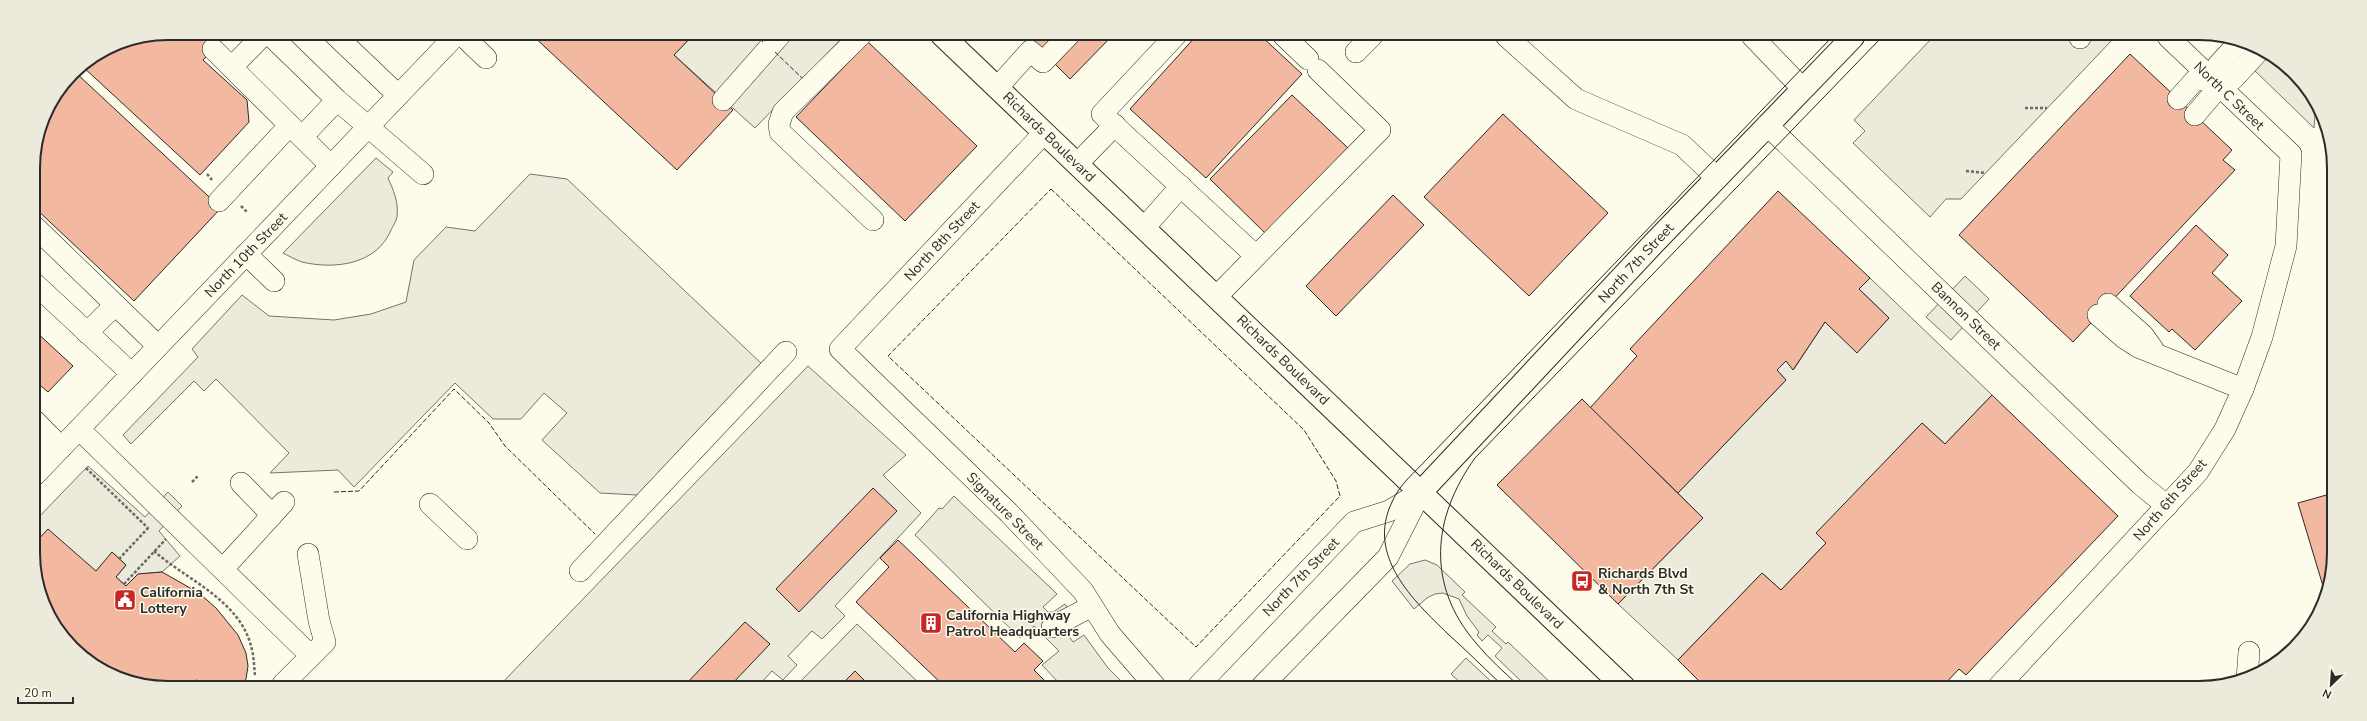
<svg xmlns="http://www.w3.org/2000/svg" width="2367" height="721" viewBox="0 0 2367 721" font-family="'Nunito Sans',sans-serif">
<rect width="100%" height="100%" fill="#fdfbea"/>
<g fill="#ecebdb" stroke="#74746e">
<path d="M376 158 393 172 388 178C393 189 399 203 397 216 397 220 393 226 391 230 377 264 336 270 302 262 296 260 289 256 283 253Z"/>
<path d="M530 174 567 179 764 366 637 495 600 493 542 440 567 413 544 393 521 419H493L455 383 354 487 338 470 270 473 289 453 216 379 204 391 194 381 131 444 123 435 198 357 192 349 242 295 269 316 334 320 371 314 406 302 414 260 446 227 475 231Z"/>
</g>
<g fill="#eceadb" stroke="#74746e">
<path d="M694 34H846L755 128 674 55Z"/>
<path d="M1933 37H2112L2113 39 1961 199H1946L1930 217 1853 143 1865 131 1854 120Z"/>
<path d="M2221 38H2234L2295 73 2316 103 2314 128Z"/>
<path d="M1965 276 1989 299 1951 340 1926 317Z"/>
<path d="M1870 278 1992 395 1945 444 1922 423 1817 533 1826 543 1781 590 1762 573 1678 660 1618 604 1703 518 1678 493 1786 380 1777 370 1786 361 1794 369 1825 322 1857 352 1889 318 1859 289Z"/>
<path d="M808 366 906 455 883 475 921 513 835 606 845 616 822 639 812 631 788 656 797 665 783 680 772 671 759 685 501 684Z"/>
<path d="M88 466 145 517 168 492 182 506 159 531 180 556 162 572 138 574 126 586 116 577 126 565 113 553 96 571 35 543V521Z"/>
<path d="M954 496 1057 594 1043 607 1048 612H1053L1065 604 1078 625 1070 630 1068 635 1073 642 1084 635 1108 668 1125 685H1061L1042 665 1059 651 1034 626 1020 638 915 535 939 508 942 509Z"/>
<path d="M1425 560 1437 565 1465 592 1462 595 1496 627 1492 631 1506 644 1508 642 1554 686H1526L1495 656 1502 648 1488 635 1482 641 1477 635 1479 632 1467 616 1459 599 1443 593 1435 594 1427 598 1414 609 1392 581 1410 564Z"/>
<path d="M857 624 921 685H797Z"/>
<path d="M1466 658 1496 686H1464L1451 674Z"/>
</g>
<g fill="#f2b8a0" stroke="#2b2b2b">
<path d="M168 33H225L227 35 203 60 247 100 249 122 200 175 82 66 117 43Z"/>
<path d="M531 34H694L674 55 733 110 677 170Z"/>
<path d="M1028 35H1051L1056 39 1045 51Z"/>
<path d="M1078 35H1113L1070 79 1052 61Z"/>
<path d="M1197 35H1260L1302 74 1206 178 1130 109Z"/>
<path d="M868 42 977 146 905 221 796 117Z"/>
<path d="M2130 54 2232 150 2223 160 2235 170 2073 342 1959 235Z"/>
<path d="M74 71 221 208 134 301 34 207 33 160 43 116Z"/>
<path d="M1292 95 1348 148 1266 234 1210 179Z"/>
<path d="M1503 114 1608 213 1529 296 1424 197Z"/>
<path d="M1778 191 1870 278 1859 289 1889 318 1857 353 1825 322 1793 370 1786 361 1777 370 1786 380 1678 493 1590 408 1637 356 1630 349Z"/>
<path d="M1393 195 1424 225 1336 316 1306 286Z"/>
<path d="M2196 225 2228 255 2212 273 2242 301 2195 350 2172 329 2169 332 2130 296Z"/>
<path d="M34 330 73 366 48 392 34 380Z"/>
<path d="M1992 395 2118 516 1966 675 1959 669 1942 687H1705L1678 660 1762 573 1781 590 1826 543 1816 533 1922 423 1945 444Z"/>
<path d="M1582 399 1703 518 1618 604 1497 485Z"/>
<path d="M873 488 897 511 799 612 776 589Z"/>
<path d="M2330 494 2329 588 2326 596 2298 503Z"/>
<path d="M48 529 96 571 112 552 126 565 116 577 126 586 138 574 162 572 199 593 216 608 238 635 246 653 248 666 246 679 241 684H210L196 680 192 684 133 683 72 648 47 613 36 579 35 543Z"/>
<path d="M898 540 1015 652 1024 643 1043 661 1034 670 1049 685H943L856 602 889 567 880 558Z"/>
<path d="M745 622 770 644 731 685H685Z"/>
<path d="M855 671 869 685H841Z"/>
</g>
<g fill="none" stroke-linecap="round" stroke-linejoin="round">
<g stroke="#2b2b2b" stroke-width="22">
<g id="minor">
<path d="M268 33 337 100 423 174"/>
<path d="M333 33 398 95"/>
<path d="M461 34 486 58"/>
<path d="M861 35 783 112 779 124 780 132 873 220"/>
<path d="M1176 35 1102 114 1256 256"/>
<path d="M1283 35 1308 59"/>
<path d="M1506 36 1576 99 1682 145 1717 178"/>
<path d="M1752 36 1803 89"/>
<path d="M2080 38V37"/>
<path d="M213 49 331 166"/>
<path d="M1356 52 1372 36"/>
<path d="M232 67 265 33"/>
<path d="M997 88 1030 51 1043 62 1069 35"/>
<path d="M2178 99 2195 80 2233 79 2258 52"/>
<path d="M723 100 781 34"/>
<path d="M2195 115 2212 95 2218 65 2240 41"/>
<path d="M1767 125 2140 484 2167 506"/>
<path d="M1044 133 840 349 1009 513 1083 591 1110 634 1155 686"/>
<path d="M302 137 337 100"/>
<path d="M1077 164 1115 125"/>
<path d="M219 201 290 125"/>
<path d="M34 226 158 346"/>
<path d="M1144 228 1181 186"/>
<path d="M246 254 274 281"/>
<path d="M34 283 132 374"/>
<path d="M1216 297 1380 130 1318 70"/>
<path d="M2108 304 2143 335 2153 349"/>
<path d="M2098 315 2124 338 2138 347 2243 389"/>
<path d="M87 333 115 305"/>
<path d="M35 421 61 448"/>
<path d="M79 429 311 656"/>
<path d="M35 454 51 437"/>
<path d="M35 475 457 34"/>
<path d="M241 483 272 515"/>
<path d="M430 504 467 539"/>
<path d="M223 569 284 502"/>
<path d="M580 571 786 352"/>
<path d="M1052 627 1092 606"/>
<path d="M2247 679 2249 652"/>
<path d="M283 684 325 642 319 621 308 554"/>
<path d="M1198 686 1354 522 1389 511 1421 492"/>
<path d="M1262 686 1388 557 1421 492"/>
<path d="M1998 687 2198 472 2225 429 2243 389 2262 337 2286 246 2291 154 2168 37"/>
</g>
</g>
<g stroke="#2b2b2b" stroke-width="24">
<g id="major">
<path d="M942 35 1624 687"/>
<path d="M1421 492 1653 244 1853 37"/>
</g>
</g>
<g stroke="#6a6964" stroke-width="2.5" stroke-dasharray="3 2" stroke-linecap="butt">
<path d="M2025 108H2047"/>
<path d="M1966 171 1986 173"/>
<path d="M207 174 212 180"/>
<path d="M241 206 248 213"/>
<path d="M86 468 148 528"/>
<path d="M192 482 198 476"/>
<path d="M154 551C188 581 242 601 252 650 254 658 254 667 255 675"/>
<path d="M119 559 149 527"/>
<path d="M124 584 166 539"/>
</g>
<use href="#minor" stroke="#fdfbea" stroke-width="21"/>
<use href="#major" stroke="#fdfbea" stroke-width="22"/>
<g stroke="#2b2b2b" stroke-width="1">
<path d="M1503 686C1485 669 1467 651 1448 634 1413 600 1366 556 1392 502 1399 485 1415 472 1428 458L1832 37"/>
<path d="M1519 686C1504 672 1489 659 1476 643 1426 585 1432 518 1475 458L1882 37"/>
</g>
<g stroke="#2b2b2b" stroke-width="1" stroke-dasharray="5 2" stroke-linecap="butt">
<path d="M755 34 763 42"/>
<path d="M775 52 802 78"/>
<path d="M1051 189 1304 430 1336 481 1340 496 1196 647 888 356Z"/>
<path d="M334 492 359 491 454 389 489 423 505 446 595 534"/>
</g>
</g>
<defs>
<g id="bus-square" transform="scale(1.15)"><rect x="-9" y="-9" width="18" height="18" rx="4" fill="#c62828" stroke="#fdfbea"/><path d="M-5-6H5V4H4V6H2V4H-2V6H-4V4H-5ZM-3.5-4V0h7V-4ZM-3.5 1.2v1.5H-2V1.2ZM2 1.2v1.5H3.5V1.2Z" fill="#fff"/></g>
<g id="civic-square" transform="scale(1.15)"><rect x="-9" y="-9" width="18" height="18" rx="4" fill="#c62828" stroke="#fdfbea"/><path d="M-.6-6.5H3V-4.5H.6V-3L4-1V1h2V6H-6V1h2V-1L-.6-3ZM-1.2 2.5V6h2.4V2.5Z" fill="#fff"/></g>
<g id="building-square" transform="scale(1.15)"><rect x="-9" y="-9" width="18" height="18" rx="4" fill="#c62828" stroke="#fdfbea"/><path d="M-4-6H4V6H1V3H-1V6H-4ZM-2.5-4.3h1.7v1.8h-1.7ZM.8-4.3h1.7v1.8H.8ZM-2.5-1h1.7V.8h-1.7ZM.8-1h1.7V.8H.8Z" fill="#fff"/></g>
</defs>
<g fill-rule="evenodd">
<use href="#bus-square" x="1582" y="581"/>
<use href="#civic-square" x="125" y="600"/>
<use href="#building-square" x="931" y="623"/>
</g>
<g text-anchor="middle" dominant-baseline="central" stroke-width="3" stroke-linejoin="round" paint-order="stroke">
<g font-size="14" fill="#2b2b2b" stroke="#fdfbea">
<text transform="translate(2229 96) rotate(44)">North C Street</text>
<text transform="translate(1049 137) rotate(44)">Richards Boulevard</text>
<text transform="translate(942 241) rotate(-47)">North 8th Street</text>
<text transform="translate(246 255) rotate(-46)">North 10th Street</text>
<text transform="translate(1636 263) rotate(-47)">North 7th Street</text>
<text transform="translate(1966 316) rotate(44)">Bannon Street</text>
<text transform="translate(1283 360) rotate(44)">Richards Boulevard</text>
<text transform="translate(2170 500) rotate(-49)">North 6th Street</text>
<text transform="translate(1005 511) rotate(45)">Signature Street</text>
<text transform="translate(1301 577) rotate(-46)">North 7th Street</text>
<text transform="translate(1517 584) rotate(44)">Richards Boulevard</text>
</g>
<g font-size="14" font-weight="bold" fill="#2b2b2b" stroke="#fdfbea" text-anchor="start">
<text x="1598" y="573">Richards Blvd<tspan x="1598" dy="16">&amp; North 7th St</tspan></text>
<text x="140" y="592">California<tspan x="140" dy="16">Lottery</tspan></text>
<text x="946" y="615">California Highway<tspan x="946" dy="16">Patrol Headquarters</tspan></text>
</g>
</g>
<path d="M0 0H2367V721H0ZM168 40H2199A128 128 0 0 1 2327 168V553A128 128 0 0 1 2199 681H168A128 128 0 0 1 40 553V168A128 128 0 0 1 168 40Z" fill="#eceadb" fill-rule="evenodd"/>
<path fill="none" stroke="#2b2b2b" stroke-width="2" d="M168 40H2199A128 128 0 0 1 2327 168V553A128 128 0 0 1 2199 681H168A128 128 0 0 1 40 553V168A128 128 0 0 1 168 40Z"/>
<g transform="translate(2331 685) rotate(205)" stroke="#fdfbea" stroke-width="3" paint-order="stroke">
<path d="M0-3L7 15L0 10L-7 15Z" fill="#2b2b2b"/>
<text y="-6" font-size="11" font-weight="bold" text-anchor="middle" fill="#2b2b2b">N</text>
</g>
<path d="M18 697v6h55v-6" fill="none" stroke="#2b2b2b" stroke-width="2"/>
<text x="24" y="697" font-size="12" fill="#2b2b2b" stroke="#fdfbea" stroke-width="3" paint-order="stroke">20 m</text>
</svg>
